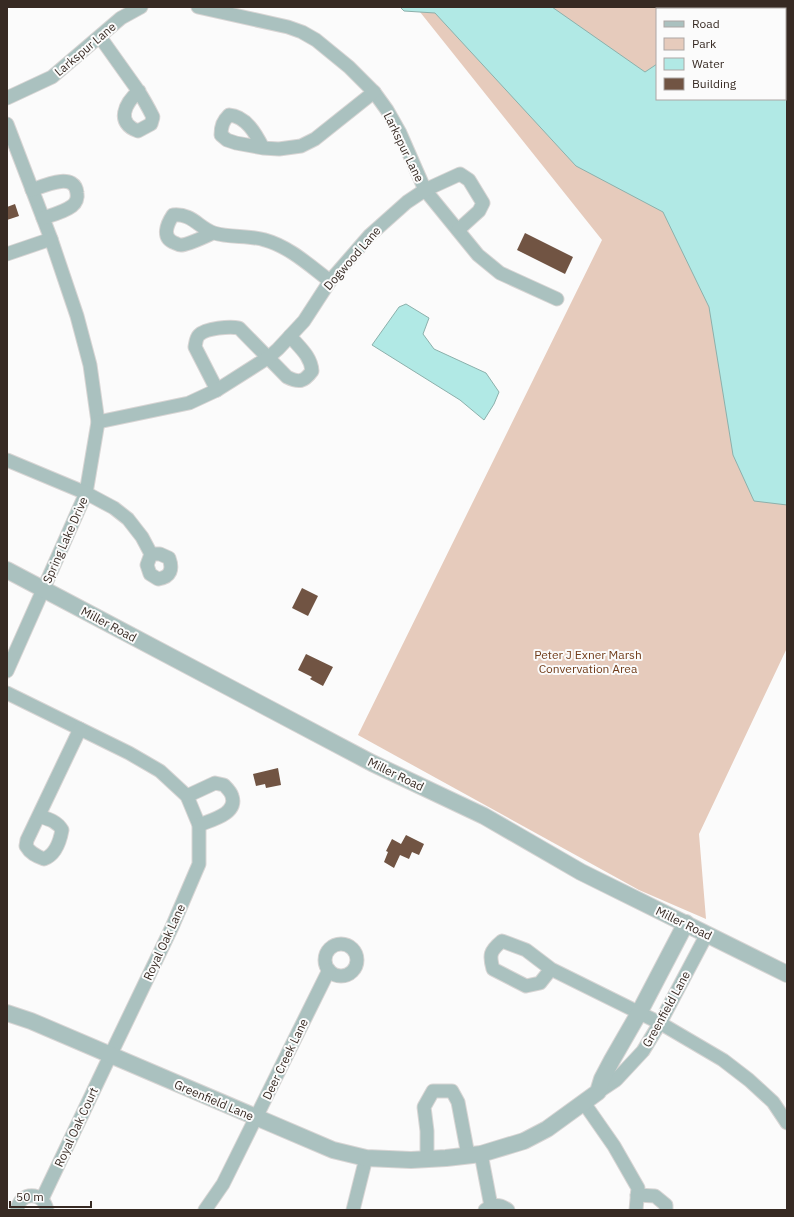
<svg xmlns="http://www.w3.org/2000/svg" width="794" height="1217" viewBox="0 0 794 1217" font-family="'IBM Plex Sans',sans-serif">
<rect width="100%" height="100%" fill="#fbfbfb"/>
<path fill="#e6cbbc" fill-rule="evenodd" d="M416 7H787V648L699 834 706 919 639 890 358 735 602 240ZM657 9H785V99H657Z"/>
<g fill="#b1e9e5" stroke="#8cb0ab">
<path d="M400 7H552L645 72 657 64V99H785V84L787 86V505L754 501 733 455 709 307 663 212 576 166 435 13 404 11Z"/>
<path d="M406 304 429 318 423 334 434 349 486 373 499 392 494 404 484 420 460 400 372 345 399 307Z"/>
</g>
<g fill="#715443">
<path d="M15 204 19 216 7 220V207Z"/>
<path d="M525 233 573 257 565 274 517 250Z"/>
<path d="M302 588 318 596 308 616 292 608Z"/>
<path d="M306 654 333 667 323 686 310 679 312 677 298 670Z"/>
<path d="M278 768 281 785 266 788 265 784 256 786 253 774Z"/>
<path d="M406 835 424 844 419 855 412 852 409 859 400 855 394 868 384 862 388 852 386 851 392 839 401 844Z"/>
</g>
<g fill="none" stroke-linecap="round" stroke-linejoin="round">
<g stroke="#d8d5d4" stroke-width="15">
<g id="minor">
<path d="M198 7 288 27 302 32 316 40 349 67 374 92 387 110 400 133 425 190 478 255 500 273 557 299"/>
<path d="M100 37 137 89C143 98 148 107 153 117L151 124 138 131C115 123 125 103 139 91"/>
<path d="M7 98 52 77 121 18 141 7"/>
<path d="M7 124 51 239 77 316 90 365 98 422 86 493 7 671"/>
<path d="M263 148C256 134 246 116 229 115 223 121 221 126 221 135L227 140 236 143 263 148 279 149 301 146 315 139 374 92"/>
<path d="M32 190C43 186 75 171 77 193 78 198 76 203 72 206 64 212 52 215 43 218"/>
<path d="M213 233C206 236 188 245 181 245 179 245 177 244 175 243 161 238 167 224 173 215 192 213 199 228 214 233 230 238 249 235 265 240 290 247 310 266 330 281"/>
<path d="M7 254 51 239"/>
<path d="M217 390 195 347C196 342 196 338 199 335 206 328 230 326 239 328L287 377C299 383 304 382 312 371 311 356 299 347 290 336"/>
<path d="M98 422 189 403 217 390 269 357 278 349 304 321 330 281 370 235 407 202 425 190 460 174 469 180 483 203 479 211 458 230"/>
<path d="M7 460 86 493 114 508 128 519 142 537 151 554 147 565 150 574 158 579C171 577 173 569 169 558L160 554H151"/>
<path d="M7 693 129 753 160 771 187 796 199 825V864L172 927 110 1056 42 1199"/>
<path d="M187 796 215 783 224 785C227 788 231 792 232 796 238 814 211 820 199 825"/>
<path d="M39 816C48 819 57 821 62 830 60 841 55 855 44 859 36 856 30 853 26 846L27 840 80 729"/>
<circle cx="341" cy="960" r="16"/>
<path d="M551 969 540 983 526 986 493 969C489 955 490 951 502 941L526 950 551 969 660 1023 723 1060 749 1080 773 1102 787 1123"/>
<path d="M598 1092 616 1080 643 1051 660 1023 707 934"/>
<path d="M584 1103 614 1146 638 1188 636 1210"/>
<path d="M481 1154 491 1206"/>
<path d="M427 1159V1131L424 1107 433 1091H452L458 1102 468 1155"/>
<path d="M637 1195 655 1196 666 1205V1210"/>
<path d="M17 1210C20 1191 43 1191 47 1210"/>
<path d="M205 1210 223 1184 329 970"/>
<path d="M353 1210 366 1158"/>
<path d="M485 1210C493 1204 500 1204 508 1210"/>
</g>
</g>
<g stroke="#d8d5d4" stroke-width="18">
<g id="tertiary">
<path d="M7 570 372 763 484 816 581 872 787 974"/>
<path d="M7 1013 31 1021 333 1150 366 1158 411 1160 446 1158 481 1154 524 1141 547 1129 598 1092 602 1079 612 1060 639 1013 686 923"/>
</g>
</g>
<use href="#minor" stroke="#aac1bf" stroke-width="13"/>
<use href="#tertiary" stroke="#aac1bf" stroke-width="16"/>
</g>
<g text-anchor="middle" dominant-baseline="central" stroke-width="4" stroke-linejoin="round" paint-order="stroke">
<g font-size="12" fill="#372a23" stroke="#fbfbfb">
<text transform="translate(85 49) rotate(-40)">Larkspur Lane</text>
<text transform="translate(404 147) rotate(64)">Larkspur Lane</text>
<text transform="translate(352 258) rotate(-49)">Dogwood Lane</text>
<text transform="translate(65 540) rotate(-66)">Spring Lake Drive</text>
<text transform="translate(109 624) rotate(28)">Miller Road</text>
<text transform="translate(396 774) rotate(26)">Miller Road</text>
<text transform="translate(684 923) rotate(26)">Miller Road</text>
<text transform="translate(164 942) rotate(-65)">Royal Oak Lane</text>
<text transform="translate(666 1009) rotate(-61)">Greenfield Lane</text>
<text transform="translate(285 1059) rotate(-64)">Deer Creek Lane</text>
<text transform="translate(214 1100) rotate(23)">Greenfield Lane</text>
<text transform="translate(76 1127) rotate(-65)">Royal Oak Court</text>
</g>
<g font-size="12" fill="#703b18" stroke="#fbfbfb">
<text x="588" y="654">Peter J Exner Marsh<tspan x="588" dy="14">Convervation Area</tspan></text>
</g>
</g>
<rect width="794" height="1217" fill="none" stroke="#372a23" stroke-width="16"/>
<rect x="656" y="8" width="130" height="92" fill="#fbfbfb" stroke="#ada7a5"/>
<rect x="664" y="21" width="20" height="6" fill="#aac1bf" stroke="#ada7a5"/>
<text x="692" y="28" font-size="12" fill="#372a23">Road</text>
<rect x="664" y="38" width="20" height="12" fill="#e6cbbc" stroke="#ada7a5"/>
<text x="692" y="48" font-size="12" fill="#372a23">Park</text>
<rect x="664" y="58" width="20" height="12" fill="#b1e9e5" stroke="#ada7a5"/>
<text x="692" y="68" font-size="12" fill="#372a23">Water</text>
<rect x="664" y="78" width="20" height="12" fill="#715443" stroke="#ada7a5"/>
<text x="692" y="88" font-size="12" fill="#372a23">Building</text>
<path d="M10 1201v6h81v-6" fill="none" stroke="#372a23" stroke-width="2"/>
<text x="16" y="1201" font-size="12" fill="#372a23" stroke="#fbfbfb" stroke-width="3" paint-order="stroke">50 m</text>
</svg>
